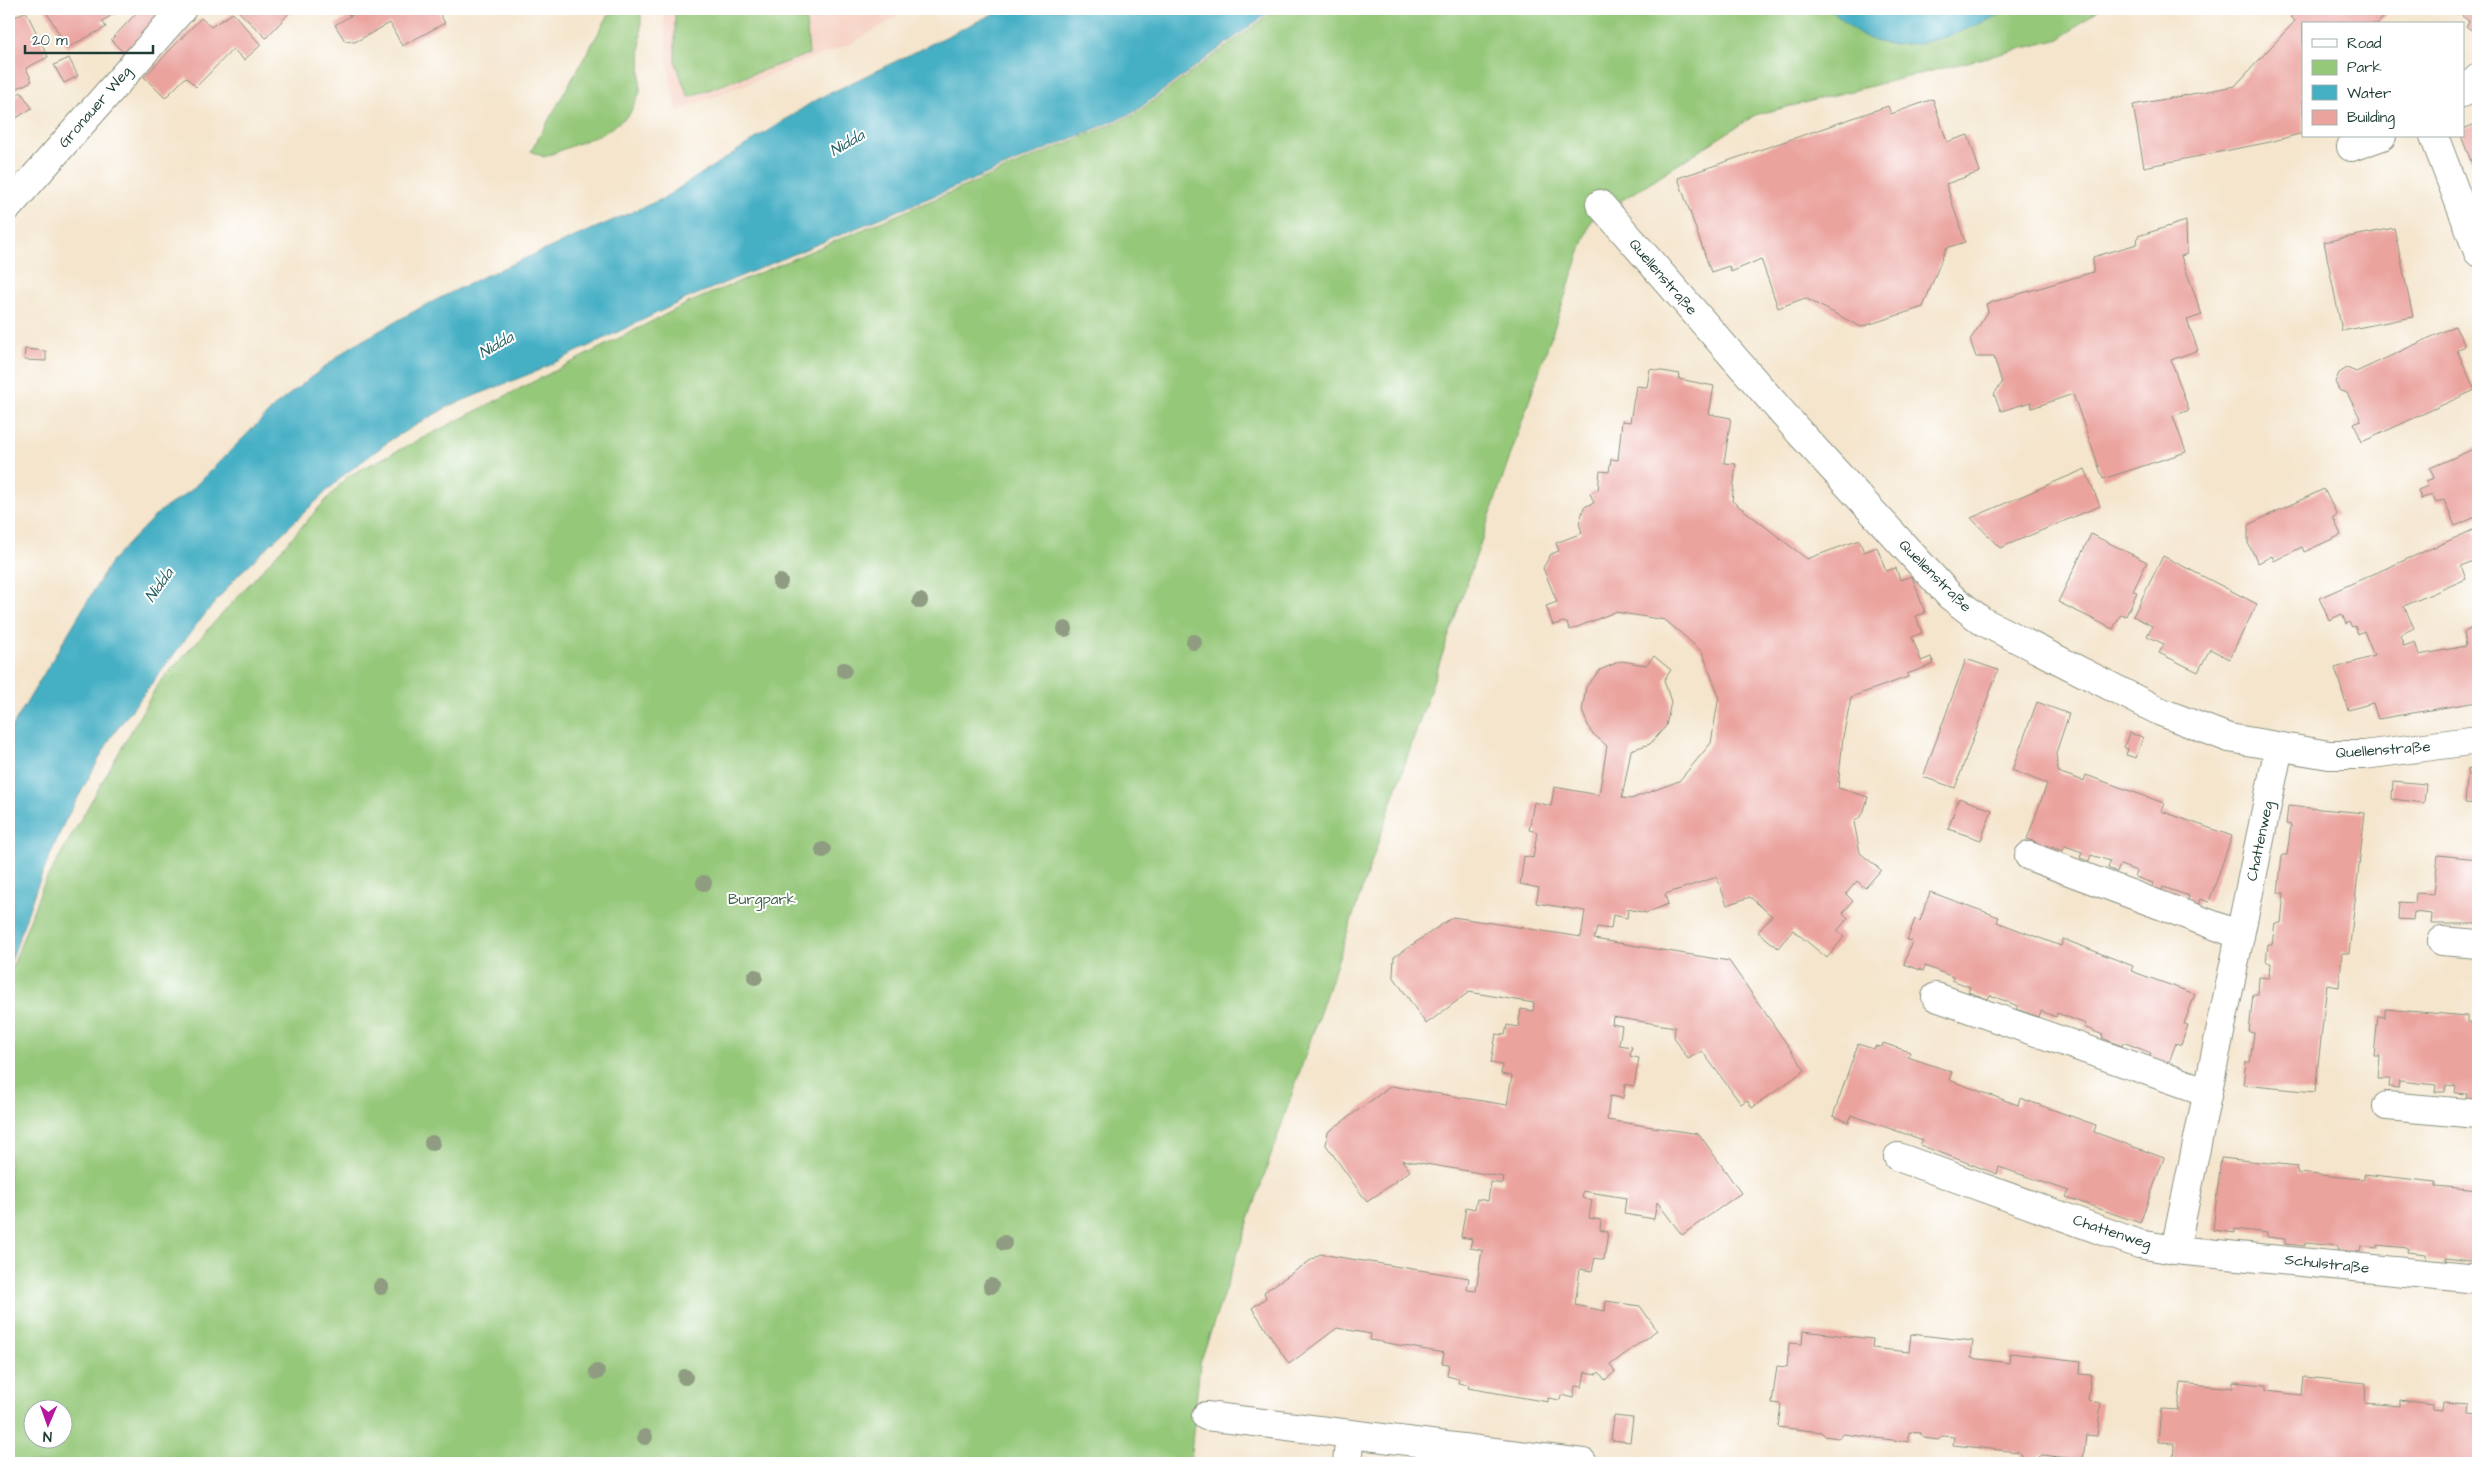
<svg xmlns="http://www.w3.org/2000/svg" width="2487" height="1472" viewBox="0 0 2487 1472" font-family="'Architects Daughter',sans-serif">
<rect width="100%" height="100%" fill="#fff"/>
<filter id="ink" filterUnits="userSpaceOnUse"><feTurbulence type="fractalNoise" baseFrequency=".02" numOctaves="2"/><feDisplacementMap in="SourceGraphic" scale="10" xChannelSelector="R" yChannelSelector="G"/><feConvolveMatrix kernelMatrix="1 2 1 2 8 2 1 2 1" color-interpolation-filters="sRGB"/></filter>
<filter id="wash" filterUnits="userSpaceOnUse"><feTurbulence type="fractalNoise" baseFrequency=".0096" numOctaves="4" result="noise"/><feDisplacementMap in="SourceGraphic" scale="20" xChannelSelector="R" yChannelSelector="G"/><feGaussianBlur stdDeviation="1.12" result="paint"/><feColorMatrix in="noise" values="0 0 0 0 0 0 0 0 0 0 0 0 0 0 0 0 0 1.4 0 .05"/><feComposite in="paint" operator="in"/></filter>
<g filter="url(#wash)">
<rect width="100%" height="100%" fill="#f4e5cc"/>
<path fill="#f6d2c3" d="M663 9H910L852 43 677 111 668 65Z"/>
<g fill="#95c879" stroke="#5a8256" fill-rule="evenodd">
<path d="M612 9H641L640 92 629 115 604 133 544 157 531 151Z"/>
<path d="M675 9H805L809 54 688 97 675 61Z"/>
<path d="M1277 9H2099L2060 39 1755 115 1591 220 1200 1363 1190 1463H9V976L42 887 158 684 348 476 688 303 1134 115ZM32 1410H62V1440H32Z"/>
</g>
<g fill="#45afc4" stroke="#32767c">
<path d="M1003 9H1273L1133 113 686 299 537 371 449 406 392 439 344 475 238 575 197 624 111 737 64 823 36 889 9 967V732L112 560 159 512 189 492 277 404 349 348 420 308 480 278 662 199 814 101Z"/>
<path d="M1831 9H2012C1971 28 1907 60 1864 36 1852 29 1840 18 1831 9Z"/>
</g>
<g id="blocks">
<g fill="#eba39e">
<path d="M45 9H123L102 21 106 27 67 48Z"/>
<path d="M140 9H163L124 53 111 40Z"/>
<path d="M236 9H293L266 38Z"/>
<path d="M344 9H357L350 16 360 9H437L445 23 402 46 390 23 355 42 345 41 335 25 350 16Z"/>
<path d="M2298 9H2392L2377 24H2303V133L2270 142 2144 167 2133 105 2235 86 2295 21 2290 17Z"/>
<path d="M2467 9H2478V35L2466 26 2469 21 2462 16Z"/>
<path d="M26 11 48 57 26 68 32 81 16 89 9 74V20Z"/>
<path d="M233 13 261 45 244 60 233 49 196 87 186 77 165 98 144 77 201 18 211 27Z"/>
<path d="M69 58 78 76 64 83 54 65Z"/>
<path d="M21 92 32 108 15 119 9 109V101Z"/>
<path d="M1933 99 1947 142 1968 135 1980 172 1946 184 1965 242 1946 248 1923 307 1861 327 1805 298 1778 308 1761 259 1731 272 1729 266 1711 272 1678 178 1888 106 1891 114Z"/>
<path d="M2478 123V179L2461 136H2463V129Z"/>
<path d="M2186 221 2187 254 2181 256 2202 315 2187 320 2198 350 2171 360 2189 410 2173 416 2186 452 2103 479 2073 394 2032 408 2031 402 2001 411 1994 394 2002 383 1994 357H1976L1970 340 1988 312 1986 304 2093 272V257L2137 244 2138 236Z"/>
<path d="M2394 228 2413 317 2342 331 2324 242Z"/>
<path d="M2455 326 2465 346 2457 350 2475 390 2362 442 2354 423 2361 420 2347 393 2339 390 2335 382 2339 373 2347 368 2356 372Z"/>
<path d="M25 349 46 351V361L24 360Z"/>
<path d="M1650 369 1680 374 1679 379 1714 386 1709 414 1731 418 1724 463 1736 464 1732 501 1807 559 1859 540 1864 552 1877 547 1886 571 1896 568 1900 580 1912 576 1925 613 1916 616 1922 633 1912 637 1921 661 1931 657 1934 664 1907 674 1908 677 1851 697 1843 737 1838 788 1868 797 1863 814 1854 822 1860 853 1881 870 1865 888 1857 881 1846 894 1853 901 1843 913 1848 918 1837 931 1844 937 1827 958 1793 930 1778 948 1758 932 1772 916 1750 897 1727 905 1717 877 1665 894 1668 904 1646 913 1628 909 1627 918 1613 915 1611 929 1597 927 1594 939 1729 961 1805 1070 1752 1108 1747 1100 1741 1104 1702 1051 1688 1059 1674 1037 1675 1027 1613 1017 1612 1024 1622 1026 1619 1045 1632 1047 1630 1056 1639 1058 1634 1086 1625 1084 1623 1098 1610 1096 1607 1120 1699 1134 1741 1193 1682 1235 1657 1202 1654 1219 1624 1214 1626 1198 1583 1191 1582 1198 1592 1200 1589 1218 1601 1220 1600 1230 1608 1232 1604 1260 1595 1258 1592 1271 1580 1269 1575 1305 1605 1311 1606 1301 1640 1306 1657 1330 1610 1365 1615 1372 1605 1380 1599 1372 1597 1374 1585 1372 1582 1387 1575 1386 1573 1398 1561 1395 1560 1400 1548 1398V1402L1468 1388 1469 1385 1458 1383 1459 1379 1447 1376 1449 1364 1442 1363 1444 1353 1370 1340 1371 1334 1337 1328 1289 1364 1252 1308 1266 1298 1264 1292 1320 1254 1469 1278 1467 1290 1476 1291 1482 1250 1470 1248 1472 1239 1461 1237 1466 1207 1475 1209 1477 1199 1488 1201 1491 1182 1503 1184 1504 1177 1402 1160 1410 1171 1367 1202 1326 1145 1328 1132 1391 1086 1507 1105 1512 1076 1501 1074 1502 1065 1491 1063 1496 1034 1505 1035 1507 1025 1518 1027 1521 1009 1533 1011 1534 1003 1469 992 1426 1024 1393 976 1394 957 1453 917 1581 937 1585 911 1536 903 1539 888 1520 884 1524 856 1533 858 1537 832 1529 830 1534 802 1551 806 1554 787 1599 795 1607 746 1591 732 1582 711 1586 687 1600 670 1621 661 1646 665 1654 656 1671 670 1664 680 1671 702 1666 726 1650 744 1631 750 1622 798 1631 799 1679 781 1711 743 1719 696 1702 652 1682 634 1665 620 1615 612 1570 630 1567 623 1563 622 1553 625 1546 606 1557 602 1543 568 1551 554 1559 551 1556 543 1582 533 1579 523 1584 507 1594 503 1590 493 1598 490 1600 471 1609 472 1611 459 1618 460 1622 421 1630 422 1636 386 1647 387Z"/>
<path d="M2478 447V516L2455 526 2444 500 2436 502 2432 494 2421 499 2418 490 2428 486 2426 481 2434 478 2430 468Z"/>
<path d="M2085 469 2100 506 2000 548 1971 518Z"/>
<path d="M2324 489 2337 515 2333 517 2341 535 2304 552 2302 547 2274 561 2272 556 2258 563 2248 543V525Z"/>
<path d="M2473 530 2478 541V559L2461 566 2466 579 2404 606 2414 628 2400 635 2404 646 2415 642 2419 655 2466 646 2464 632 2478 626V690L2475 691 2477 702 2378 719 2373 703 2348 710 2335 668 2374 656 2364 631 2358 634 2355 626 2352 627 2349 622 2346 624 2342 614 2329 620 2319 598Z"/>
<path d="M2091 534 2147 562 2133 591 2137 592 2126 616 2121 614 2113 629 2058 602Z"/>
<path d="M2163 556 2257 604 2229 659 2210 649 2198 672 2159 653 2164 644 2147 636 2152 626 2133 616Z"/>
<path d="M1966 659 1998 670 1955 788 1923 777Z"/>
<path d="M2037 702 2069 714 2056 753 2058 772 2084 781 2086 775 2164 803 2161 811 2232 836 2209 902 2200 899 2197 907 2187 903 2189 896 2163 887 2160 894 2151 890 2153 883 2135 877 2137 871 2120 865 2117 872 2108 868 2110 861 2091 855 2089 861 2080 858 2082 852 2065 846 2063 851 2045 845 2042 852 2034 849 2036 842 2027 839 2047 784 2012 770Z"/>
<path d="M2129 733 2143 737 2136 758 2126 755 2128 749 2124 747Z"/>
<path d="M2468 769 2478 771V804L2465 803Z"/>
<path d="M2393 781 2426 784 2424 803 2392 799Z"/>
<path d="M1959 798 1992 810 1981 840 1948 829Z"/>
<path d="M2288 806 2365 813 2349 953H2342L2339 987 2327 985 2315 1092 2243 1085 2246 1062H2250L2254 1033 2249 1032 2253 994H2258L2259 977 2269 978 2270 963H2266L2268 944H2272L2275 923H2281L2284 893H2278L2282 855H2287L2291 825 2286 824Z"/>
<path d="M2438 855 2478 859V924H2431L2432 914 2414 912 2413 920 2398 919 2399 902 2415 903 2416 893 2434 894Z"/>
<path d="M1930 892 1999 917 1997 922 2061 946 2063 939 2133 966 2131 971 2195 994 2184 1024 2188 1025 2181 1045 2176 1043 2168 1065 2149 1057 2151 1053 2123 1042 2122 1046 2102 1038 2103 1035 2084 1027 2086 1024 2057 1013 2056 1017 2041 1011 2039 1017 2016 1009 2018 1006 1990 995 1988 999 1968 992 1970 987 1952 980 1953 977 1925 966 1923 971 1904 964 1912 941 1907 940 1915 919 1920 921Z"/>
<path d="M2385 1009 2467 1016V1022L2478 1023V1095H2476L2475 1102 2466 1101 2467 1094 2455 1093 2456 1086 2446 1085 2445 1092H2435L2436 1085 2399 1081 2398 1088 2389 1087 2390 1079H2378L2380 1056H2374L2378 1016 2385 1017Z"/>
<path d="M1883 1043 1910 1052 1908 1057 1952 1072 1949 1080 2018 1105 2020 1098 2096 1125 2094 1132 2164 1158 2140 1223 2066 1197 2069 1191 1999 1167 1997 1174 1920 1145 1923 1140 1851 1115 1849 1122 1833 1116 1858 1044 1874 1049 1875 1046 1882 1047Z"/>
<path d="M2221 1158 2298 1166 2297 1173 2364 1179V1174L2436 1182V1186L2478 1190V1262L2446 1258V1262L2426 1260V1254L2407 1252 2408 1248 2377 1245V1248L2361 1246 2360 1252 2337 1250 2338 1246 2305 1243V1246L2285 1244V1239L2267 1237V1233L2235 1229V1233L2213 1230Z"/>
<path d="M1803 1331 1873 1339 1872 1348 1909 1352 1911 1334 1973 1341 1971 1358 2009 1363 2010 1353 2081 1361 2080 1374 2091 1375 2088 1401 2101 1403 2097 1436 2086 1435 2083 1460 2042 1455 2036 1459 2022 1458 2019 1452 1953 1445 1954 1437 1942 1436 1938 1440 1924 1438 1920 1433 1909 1432V1442L1843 1434 1838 1438 1825 1436 1821 1432 1778 1427 1781 1404 1772 1403 1777 1366 1787 1367 1789 1343 1802 1344Z"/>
<path d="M2304 1377 2366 1383 2365 1403 2400 1406V1400L2432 1404V1409L2442 1410 2443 1402 2469 1404 2468 1413 2478 1414V1463H2173L2174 1443 2158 1442 2161 1409 2178 1410 2181 1383 2233 1388V1382L2266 1385V1391L2302 1395Z"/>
<path d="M1614 1416 1633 1418 1630 1442 1611 1440Z"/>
</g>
</g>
</g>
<g filter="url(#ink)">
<use href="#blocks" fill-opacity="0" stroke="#8a9180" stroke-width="1"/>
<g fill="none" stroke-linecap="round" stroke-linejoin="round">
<g stroke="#8a9180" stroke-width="30">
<g id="minor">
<path d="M2463 93 2478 78"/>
<path d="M2434 136 2478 252"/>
<path d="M2351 147 2382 136"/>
<path d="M1600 204 1800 433 1950 596 1982 621 2161 712 2229 738 2329 755H2364L2478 740"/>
<path d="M9 206 182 9"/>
<path d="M2029 856 2240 935"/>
<path d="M2442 941 2478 944"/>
<path d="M1936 997 2208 1092"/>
<path d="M2387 1106 2478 1114"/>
<path d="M1898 1157 2139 1244 2175 1250 2478 1279"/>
<path d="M2175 1250 2279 747"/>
<path d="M1206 1416 1583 1463"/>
<path d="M1347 1463 1350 1434"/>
</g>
</g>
<use href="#minor" stroke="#fff" stroke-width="28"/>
</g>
<g fill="#8f9c82">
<circle cx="780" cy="582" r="8"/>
<circle cx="920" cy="601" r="8"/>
<circle cx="1065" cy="629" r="8"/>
<circle cx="1194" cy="642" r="8"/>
<circle cx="844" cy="670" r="8"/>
<circle cx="823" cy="850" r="8"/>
<circle cx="704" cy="883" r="8"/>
<circle cx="755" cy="977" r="8"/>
<circle cx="432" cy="1143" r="8"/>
<circle cx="1004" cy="1243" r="8"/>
<circle cx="991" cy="1286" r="8"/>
<circle cx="381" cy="1287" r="8"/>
<circle cx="597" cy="1372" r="8"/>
<circle cx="685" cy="1377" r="8"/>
<circle cx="645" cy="1437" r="8"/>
</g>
</g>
<g text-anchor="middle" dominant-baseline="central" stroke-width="4" stroke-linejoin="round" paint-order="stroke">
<g font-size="15" fill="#1f3d34" stroke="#fff">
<text transform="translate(95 107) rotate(-49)">Gronauer Weg</text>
<text transform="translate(1663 277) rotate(49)">Quellenstraße</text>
<text transform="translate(1935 576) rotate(45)">Quellenstraße</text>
<text transform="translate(2383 750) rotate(-4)">Quellenstraße</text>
<text transform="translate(2260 841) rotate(-78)">Chattenweg</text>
<text transform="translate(2112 1232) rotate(18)">Chattenweg</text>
<text transform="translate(2327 1264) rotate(6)">Schulstraße</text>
</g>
<g font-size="15" fill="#3c6045" stroke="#fff">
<text x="762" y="899">Burgpark</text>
</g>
<g font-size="16" font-style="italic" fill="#2c6566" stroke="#fff">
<text transform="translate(847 143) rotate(-30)">Nidda</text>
<text transform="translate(496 345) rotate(-30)">Nidda</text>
<text transform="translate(159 585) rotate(-54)">Nidda</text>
</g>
</g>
<rect width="2487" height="1472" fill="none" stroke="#fff" stroke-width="30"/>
<rect x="2302" y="22" width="162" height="115" fill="#ffffff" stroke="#a5b1ae"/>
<rect x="2312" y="39" width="25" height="8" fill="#ffffff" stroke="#a5b1ae"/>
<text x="2347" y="48" font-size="15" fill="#1f3d34">Road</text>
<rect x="2312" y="60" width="25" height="15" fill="#95c879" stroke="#a5b1ae"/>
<text x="2347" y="72" font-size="15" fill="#1f3d34">Park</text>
<rect x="2312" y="85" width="25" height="15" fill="#45afc4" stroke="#a5b1ae"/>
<text x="2347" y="98" font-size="15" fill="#1f3d34">Water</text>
<rect x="2312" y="110" width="25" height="15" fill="#eba39e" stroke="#a5b1ae"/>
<text x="2347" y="122" font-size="15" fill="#1f3d34">Building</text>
<g transform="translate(48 1424) rotate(182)"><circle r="24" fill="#ffffff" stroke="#a5b1ae"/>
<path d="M0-4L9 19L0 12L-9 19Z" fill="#b5179e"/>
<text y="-8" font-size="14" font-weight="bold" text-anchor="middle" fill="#1f3d34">N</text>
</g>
<path d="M25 45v8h128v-8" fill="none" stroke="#1f3d34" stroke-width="2.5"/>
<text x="32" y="45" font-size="15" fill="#1f3d34" stroke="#ffffff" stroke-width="4" paint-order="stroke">20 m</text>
</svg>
